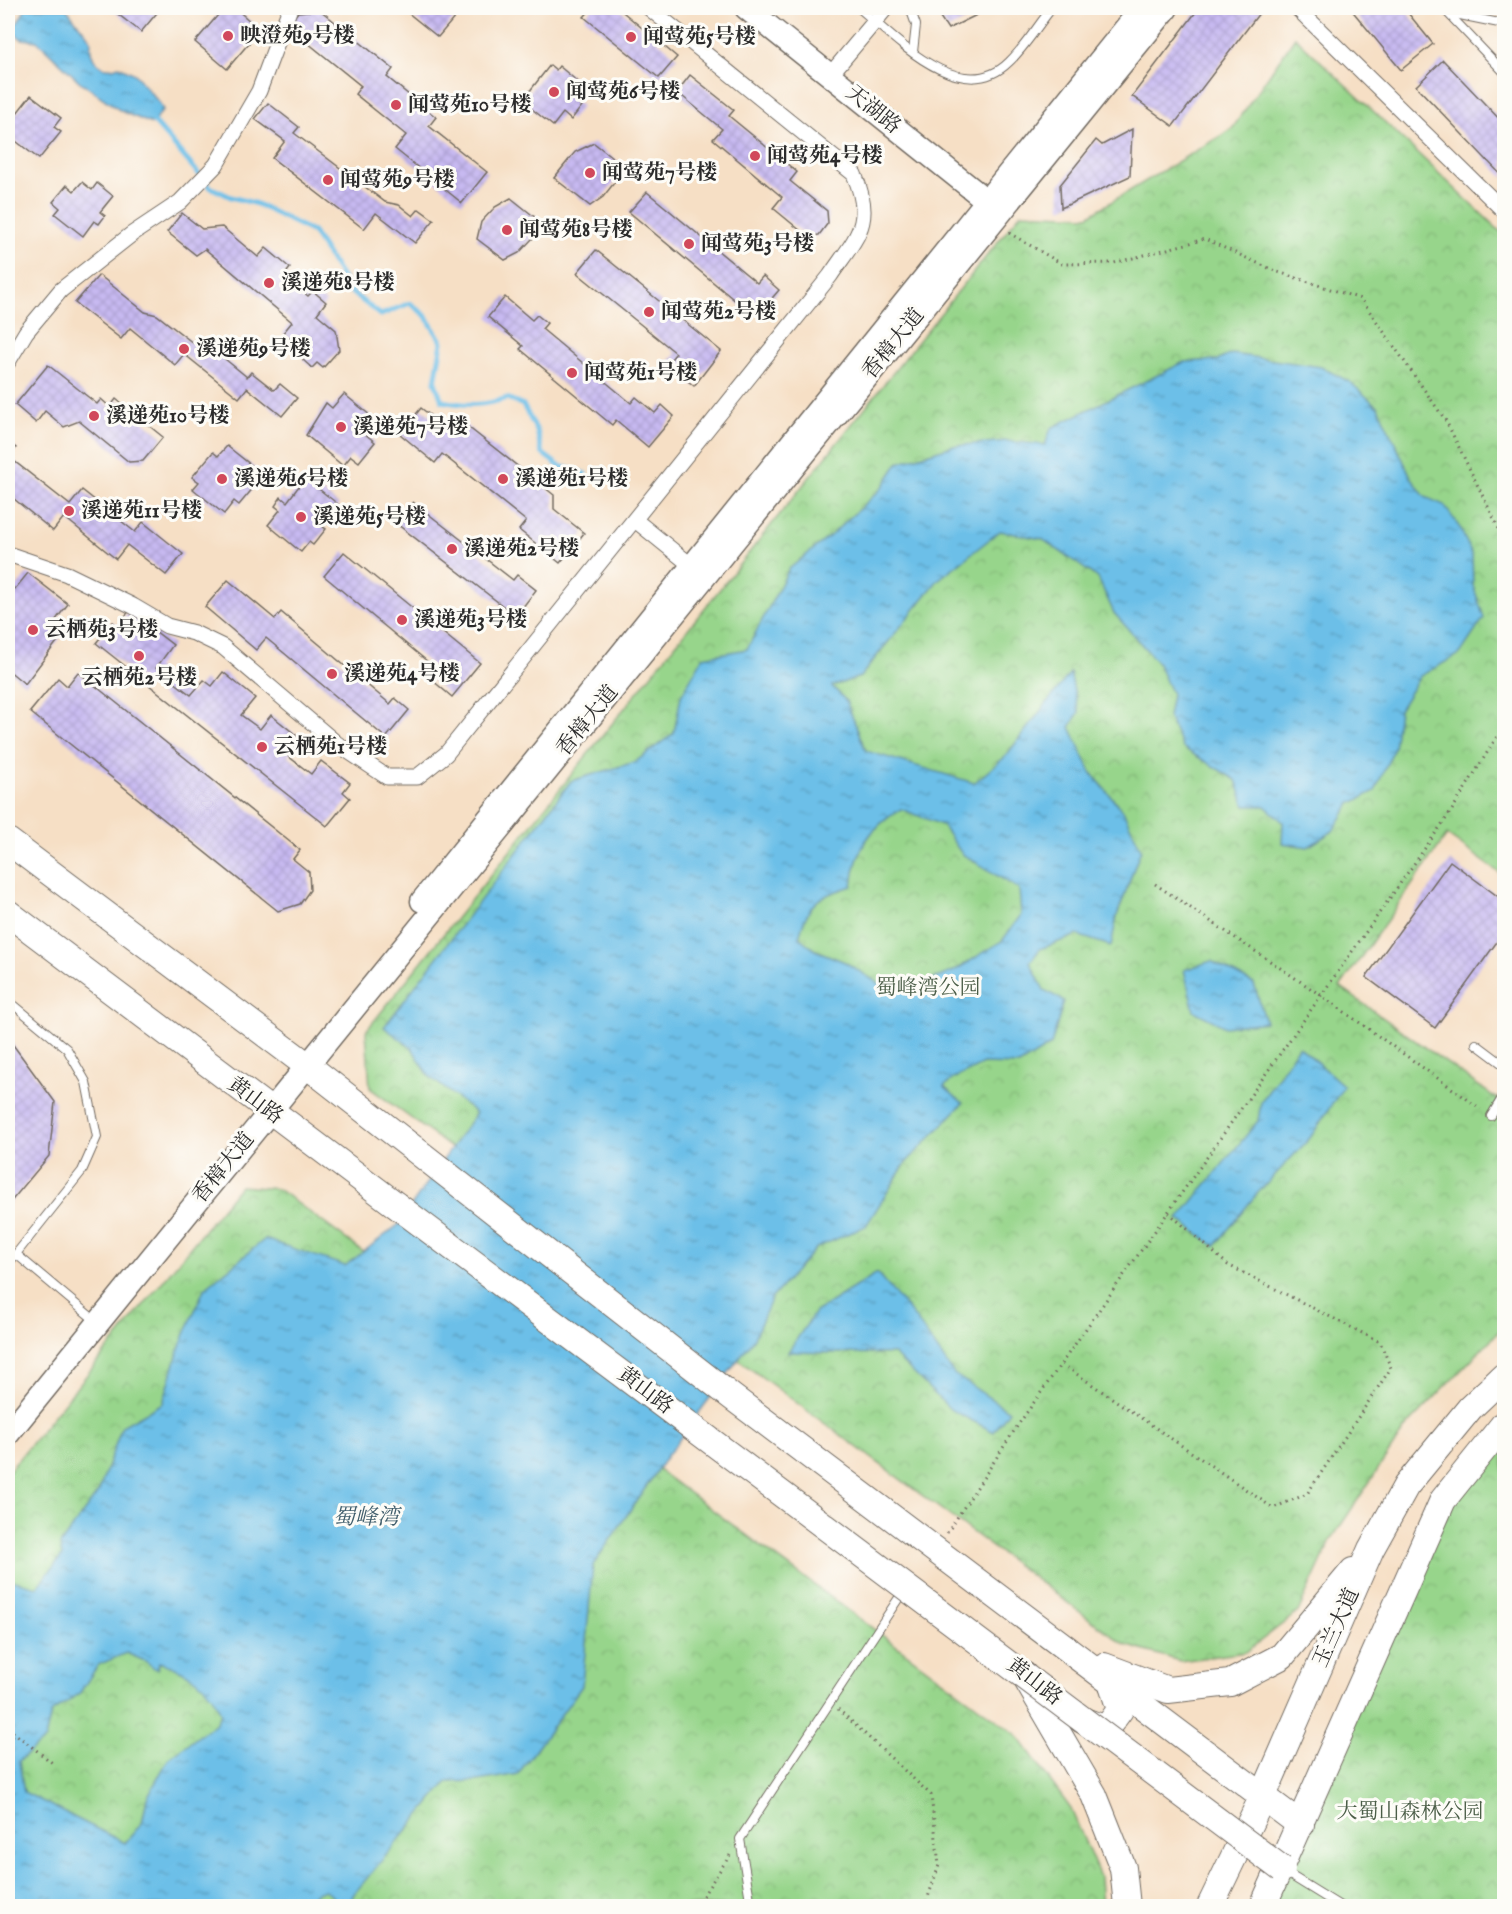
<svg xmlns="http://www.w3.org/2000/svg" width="1512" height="1914" viewBox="0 0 1512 1914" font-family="'IM FELL English','Noto Serif SC',serif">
<defs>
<pattern id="park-crowns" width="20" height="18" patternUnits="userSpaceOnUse" patternTransform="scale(1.5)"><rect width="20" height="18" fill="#97d58b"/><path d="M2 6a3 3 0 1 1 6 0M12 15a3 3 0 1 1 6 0" fill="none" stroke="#82b778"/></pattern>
<pattern id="water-ripples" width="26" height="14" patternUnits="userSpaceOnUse" patternTransform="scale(1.5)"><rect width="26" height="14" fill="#6cbfe8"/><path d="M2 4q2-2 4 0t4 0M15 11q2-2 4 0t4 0" fill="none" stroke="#599bbc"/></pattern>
<pattern id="building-cross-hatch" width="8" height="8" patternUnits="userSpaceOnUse" patternTransform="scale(1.5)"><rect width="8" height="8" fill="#c7b9f1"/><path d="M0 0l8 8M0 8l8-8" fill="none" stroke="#ab9fcf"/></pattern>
</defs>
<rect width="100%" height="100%" fill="#fdfcf7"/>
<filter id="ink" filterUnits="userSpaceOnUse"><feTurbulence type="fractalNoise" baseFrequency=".0167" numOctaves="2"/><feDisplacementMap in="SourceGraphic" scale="12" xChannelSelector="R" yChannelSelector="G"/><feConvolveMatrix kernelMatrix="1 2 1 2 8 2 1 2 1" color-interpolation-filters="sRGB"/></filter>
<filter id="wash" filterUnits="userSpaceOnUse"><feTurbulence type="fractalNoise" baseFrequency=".008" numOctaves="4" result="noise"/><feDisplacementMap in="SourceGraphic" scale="24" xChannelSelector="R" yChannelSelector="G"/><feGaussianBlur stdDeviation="1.35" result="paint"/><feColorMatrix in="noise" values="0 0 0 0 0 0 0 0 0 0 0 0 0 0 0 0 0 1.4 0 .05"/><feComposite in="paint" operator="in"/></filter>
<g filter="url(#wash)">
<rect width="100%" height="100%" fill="#f6dfc5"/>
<g fill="url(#park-crowns)" stroke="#61805b" stroke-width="1.5">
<path d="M1295 37 1504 235V876L1447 835 1340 987 1504 1104V1326L1406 1427 1331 1540 1298 1612 1246 1652 1180 1661 1125 1645 370 1088 366 1031 1021 213 1088 216 1232 129Z"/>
<path d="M240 1186 278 1189 1017 1735 1071 1809 1100 1877 1102 1906H8V1472Z"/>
<path d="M1504 1424V1906H1263L1443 1500Z"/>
</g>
<g fill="url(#water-ripples)" stroke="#4c758a" stroke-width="1.5" fill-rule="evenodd">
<path d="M26 8H66L91 40C88 58 100 74 119 66L135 74 160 104 163 110 152 124 121 111 79 81 37 41 22 39 8 29 18 22Z"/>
<path d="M1232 354 1321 367 1350 382 1378 407 1412 479 1425 497 1444 505 1460 528 1472 554 1473 585 1484 618 1460 654 1420 676 1399 710 1394 748 1375 791 1350 804 1333 831 1308 847 1282 843 1283 822 1265 806H1245L1236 780 1183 748 1168 717 1172 694 1157 662 1114 613 1098 578 1042 539 1000 531 938 580 860 677 832 686 846 701 866 751 974 783 1005 757 1070 673 1079 712 1070 727 1091 772 1123 811 1141 849 1117 916 1111 946 1077 935 1040 949 1030 962 1044 990 1064 1001 1051 1045 1019 1065 983 1064 953 1079 944 1087 963 1103 905 1164 866 1226 816 1248 772 1298 754 1338 667 1456 593 1565 582 1686 518 1774 478 1781 447 1782 353 1895 350 1906H333L332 1896 325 1890 316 1893 305 1906H8V1579L37 1587 62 1556 60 1545 99 1491 122 1426 163 1403 180 1346 204 1289 265 1239 345 1266 398 1225 476 1113 429 1076 412 1048 384 1027 571 781 635 762 674 733 681 696 703 657 747 649 789 569 831 535 881 489 898 463 952 446 1007 441 1045 445 1051 428 1184 362 1218 360ZM901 809 942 825 962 854 1019 889 1021 915 1002 941 954 971 906 990 878 983 845 962 815 950 799 937C809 900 818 897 852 886 856 849 869 828 901 809ZM126 1653 145 1661 157 1670 159 1662C188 1671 211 1685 221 1714L215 1724 169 1758 147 1798 142 1823 125 1843 24 1792 19 1761 45 1739 51 1713 79 1694 98 1665Z"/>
<path d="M1211 961 1254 984 1266 1022 1225 1027 1194 1011 1184 970Z"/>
<path d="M1299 1046 1344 1086 1310 1138 1255 1196 1215 1246 1178 1219 1258 1121 1261 1102Z"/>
<path d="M877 1273 913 1315 954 1374 1009 1411 994 1432 951 1410 894 1354 788 1352 815 1312Z"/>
</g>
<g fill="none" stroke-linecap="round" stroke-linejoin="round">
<path stroke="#6cbfe8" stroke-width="5" d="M149 116 210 187 231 197 257 204 313 232 352 293 381 315 410 303 425 315 442 342 435 382 442 401C466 406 484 406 507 398L523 405 537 431 542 453 559 466 585 474"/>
</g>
<g id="blocks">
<g fill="url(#building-cross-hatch)">
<path d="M110 8H161L141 32Z"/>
<path d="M224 8H235L260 30 227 69 195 42Z"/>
<path d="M402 8H445L456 16 438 37Z"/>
<path d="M592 8H618L677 57 659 78 584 17Z"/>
<path d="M934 8H991L948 29Z"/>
<path d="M1199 8H1263L1173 126 1132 96Z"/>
<path d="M1350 8H1404L1433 44 1401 70Z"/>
<path d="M320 10 393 69 387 77 436 117 429 126 487 172 462 203 395 149 406 135 355 94 361 86 287 26 298 12Z"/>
<path d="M1443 60 1504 124V178L1416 86Z"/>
<path d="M550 65 556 70 559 66 583 86 573 99 582 106 571 120 563 113 553 126 522 101Z"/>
<path d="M690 75 734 110 729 116 797 172 790 181 827 211 828 223 819 235 807 236 773 208 782 197 713 139 722 129 677 92Z"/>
<path d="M31 95 61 118 54 127 61 132 39 159 8 135V109L9 107 17 113Z"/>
<path d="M268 103 299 127 294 133 385 202 399 205 413 216 419 209 434 220 415 243 376 213 364 229 272 158 285 141 255 119Z"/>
<path d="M1132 129 1130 176 1061 208 1060 185 1096 140 1102 145Z"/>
<path d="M594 143 626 168 603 197 590 206 554 178 575 152Z"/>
<path d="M82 182 92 190 97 183 113 196 100 212 105 216 99 224 94 221 83 236 55 214 60 208 53 202 67 185 74 191Z"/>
<path d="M647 192 757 283 763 276 779 290 767 304 744 308 629 212Z"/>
<path d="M511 198 536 218 533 238 519 253 505 260 477 239 481 222 495 207Z"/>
<path d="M182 213 202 229 222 227 258 257 266 248 290 268 284 276 308 296 313 291 326 302 317 314 336 330 339 350 323 368 317 363 312 368 303 360 308 354 283 333 292 322 205 249 196 255 167 232Z"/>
<path d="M596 250 721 351 694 386 667 364 676 353 577 273Z"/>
<path d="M99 275 145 312 157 315 193 343 198 337 247 377 251 372 274 390 280 384 297 398 282 416 247 388 239 398 184 354 175 365 130 328 121 339 75 303Z"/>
<path d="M505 297 532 320 537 315 547 323 542 329 631 403 636 397 655 413 662 405 674 416 648 447 616 420 612 425 520 349 523 346 488 317Z"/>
<path d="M48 365 97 404 101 399 110 407 116 399 163 437 143 461 129 462 79 421 64 427 45 411 36 423 15 405Z"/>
<path d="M344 394 376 420 365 434 375 442 359 462 351 456 343 466 306 435 326 403 332 408Z"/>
<path d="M421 408 454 434 463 423 554 495V509L584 533 560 563 519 530 526 521 442 454 435 463 400 434Z"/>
<path d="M8 442 16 448 9 457 70 505 82 490 135 532 143 522 183 554 166 575 127 545 116 559 64 517 53 531 8 494Z"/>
<path d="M227 446 256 469 247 481 254 487 239 505 234 501 224 514 193 489 199 482 192 477 213 452 218 456Z"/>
<path d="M305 478 339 505 322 526 326 529 313 545 309 542 301 552 268 525 280 510 275 506 281 497 287 502Z"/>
<path d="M413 502 513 580 517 575 536 590 516 616 397 524Z"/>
<path d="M344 552 480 663 452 697 432 680 439 671 324 576Z"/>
<path d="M28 573 68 604 52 625 63 634 25 684 8 670V583L15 589Z"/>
<path d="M228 580 275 619 281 612 390 704 395 698 409 710 386 738 266 638 256 650 205 607Z"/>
<path d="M129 611 173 645 156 668 191 695 204 680 212 686 223 672 255 698 241 715 260 729 271 715 301 739 288 756 311 774 321 761 350 783 343 792 350 798 327 826 96 643 113 622 118 626Z"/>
<path d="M78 672 300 850 293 859 309 872 310 890 300 904 278 911 30 712 58 678 67 686Z"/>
<path d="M1450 861 1504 901V932L1435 1028 1366 977Z"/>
<path d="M8 1038 55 1102 49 1156 8 1205Z"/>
</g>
</g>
</g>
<g filter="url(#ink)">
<use href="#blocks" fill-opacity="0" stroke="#726a61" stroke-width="1.5"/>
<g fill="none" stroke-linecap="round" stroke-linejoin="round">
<g stroke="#726a61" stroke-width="10">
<g id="lane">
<path d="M859 8C895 38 961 109 1009 62 1025 47 1038 25 1052 8"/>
<path d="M910 8 916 25 913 52"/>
<path d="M1443 8 1504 72"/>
<path d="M1450 13 1504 24"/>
<path d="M8 1000 67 1049 86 1082 97 1137 82 1171 8 1264"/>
<path d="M1476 1044 1504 1065"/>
<path d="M1491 1116 1504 1095"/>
<path d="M16 1254 97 1322"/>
<path d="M1285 1872 1340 1906"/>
<path d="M751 1906 740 1839 904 1590"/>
</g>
</g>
<g stroke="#726a61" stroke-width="17">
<g id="street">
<path d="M1297 8 1504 211"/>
<path d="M830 75 886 8"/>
<path d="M8 362 26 332 61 290 132 234 180 202 216 165 259 91 290 8"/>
<path d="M635 520 698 571"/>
<path d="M8 554 67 574 133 606 167 626 194 633 223 647 336 743 387 777H417L446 754 830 276C857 236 875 223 854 174L649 8"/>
</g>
</g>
<g stroke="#726a61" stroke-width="25">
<g id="secondary">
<path d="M746 8 997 209"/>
<path d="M422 901 1142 8"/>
<path d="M8 1434 1167 8"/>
</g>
</g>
<g stroke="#726a61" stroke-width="28">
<g id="primary">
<path d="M8 841 308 1066 732 1397 1301 1825"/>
<path d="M8 913 396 1205"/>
<path d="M1104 1666 1168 1690 1230 1683 1282 1656 1353 1571"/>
<path d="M1024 1675 1094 1795 1123 1868 1127 1906"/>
<path d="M1082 1720 1106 1729 1120 1710 1111 1681"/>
<path d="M1210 1906 1263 1796 1371 1549 1406 1486 1470 1408 1504 1376"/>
<path d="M1263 1906 1443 1500 1504 1424"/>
</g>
</g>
<g stroke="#726a61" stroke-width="3" stroke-dasharray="1.5 4.5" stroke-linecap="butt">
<path d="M1009 233 1062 264 1114 263 1205 239 1275 271 1361 299 1446 421 1504 539"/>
<path d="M1155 884 1322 996 1481 1109"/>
<path d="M1062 1364 1273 1508 1307 1494 1391 1368 1380 1342 1228 1265 1169 1213"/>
<path d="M947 1533 1018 1425 1452 810 1504 725"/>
<path d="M838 1709 931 1795 939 1865 925 1906"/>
<path d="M8 1728 55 1765"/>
<path d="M8 1741 14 1734"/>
<path d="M696 1906 730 1855"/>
</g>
<use href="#lane" stroke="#fff" stroke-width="8"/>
<use href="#street" stroke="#fff" stroke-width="15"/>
<use href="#secondary" stroke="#fff" stroke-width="22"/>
<use href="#primary" stroke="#fff" stroke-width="26"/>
<g stroke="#726a61" stroke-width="28" stroke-linecap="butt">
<path id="primary-bridge" d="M396 1205 1282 1869"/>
</g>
<use href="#primary-bridge" stroke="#fff" stroke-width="26"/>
</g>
</g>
<g fill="#d1495b" stroke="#fdfcf7" stroke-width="2">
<circle cx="228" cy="36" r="6"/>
<circle cx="631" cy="37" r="6"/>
<circle cx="554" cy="92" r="6"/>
<circle cx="396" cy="105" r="6"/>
<circle cx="755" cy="156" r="6"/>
<circle cx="590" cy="173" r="6"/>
<circle cx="328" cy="180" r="6"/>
<circle cx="507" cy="230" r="6"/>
<circle cx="689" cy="244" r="6"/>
<circle cx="269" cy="283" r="6"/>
<circle cx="649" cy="312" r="6"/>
<circle cx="184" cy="349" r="6"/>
<circle cx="572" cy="373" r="6"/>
<circle cx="94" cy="416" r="6"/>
<circle cx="341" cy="427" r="6"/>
<circle cx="222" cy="479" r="6"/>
<circle cx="503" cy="479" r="6"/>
<circle cx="69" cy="511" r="6"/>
<circle cx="301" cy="517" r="6"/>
<circle cx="452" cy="549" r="6"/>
<circle cx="402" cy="620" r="6"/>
<circle cx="33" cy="630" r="6"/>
<circle cx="139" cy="656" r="6"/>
<circle cx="332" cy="674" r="6"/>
<circle cx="262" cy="747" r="6"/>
</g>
<g text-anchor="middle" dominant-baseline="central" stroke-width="6" stroke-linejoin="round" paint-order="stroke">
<g font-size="21" font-weight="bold" fill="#2b2b2b" stroke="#fdfcf7" text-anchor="start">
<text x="240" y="36">映澄苑9号楼</text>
<text x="643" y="37">闻莺苑5号楼</text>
<text x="566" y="92">闻莺苑6号楼</text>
<text x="408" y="105">闻莺苑10号楼</text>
<text x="767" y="156">闻莺苑4号楼</text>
<text x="602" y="173">闻莺苑7号楼</text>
<text x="340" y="180">闻莺苑9号楼</text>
<text x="519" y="230">闻莺苑8号楼</text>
<text x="701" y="244">闻莺苑3号楼</text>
<text x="281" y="283">溪递苑8号楼</text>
<text x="661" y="312">闻莺苑2号楼</text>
<text x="196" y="349">溪递苑9号楼</text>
<text x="584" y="373">闻莺苑1号楼</text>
<text x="106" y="416">溪递苑10号楼</text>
<text x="353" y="427">溪递苑7号楼</text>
<text x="234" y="479">溪递苑6号楼</text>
<text x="515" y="479">溪递苑1号楼</text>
<text x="81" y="511">溪递苑11号楼</text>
<text x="313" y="517">溪递苑5号楼</text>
<text x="464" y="549">溪递苑2号楼</text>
<text x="414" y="620">溪递苑3号楼</text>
<text x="45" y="630">云栖苑3号楼</text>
<text x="344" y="674">溪递苑4号楼</text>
<text x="139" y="678" text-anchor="middle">云栖苑2号楼</text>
<text x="274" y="747">云栖苑1号楼</text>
</g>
<g font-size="21" fill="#2b2b2b" stroke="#fdfcf7">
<text transform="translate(873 110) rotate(39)">天湖路</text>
<text transform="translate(894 344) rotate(-51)">香樟大道</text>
<text transform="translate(588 721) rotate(-51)">香樟大道</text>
<text transform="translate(255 1101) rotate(37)">黄山路</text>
<text transform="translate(224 1168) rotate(-51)">香樟大道</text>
<text transform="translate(645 1391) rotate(37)">黄山路</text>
<text transform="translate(1337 1628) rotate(-66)">玉兰大道</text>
<text transform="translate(1034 1682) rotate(38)">黄山路</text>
</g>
<g font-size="21" fill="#4b5e48" stroke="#fdfcf7">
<text x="928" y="988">蜀峰湾公园</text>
<text x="1410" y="1812">大蜀山森林公园</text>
</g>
<g font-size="22" font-style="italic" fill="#425f6d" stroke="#fdfcf7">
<text x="366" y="1518">蜀峰湾</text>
</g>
</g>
<rect width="1512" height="1914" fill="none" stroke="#fdfcf7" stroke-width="30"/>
</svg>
